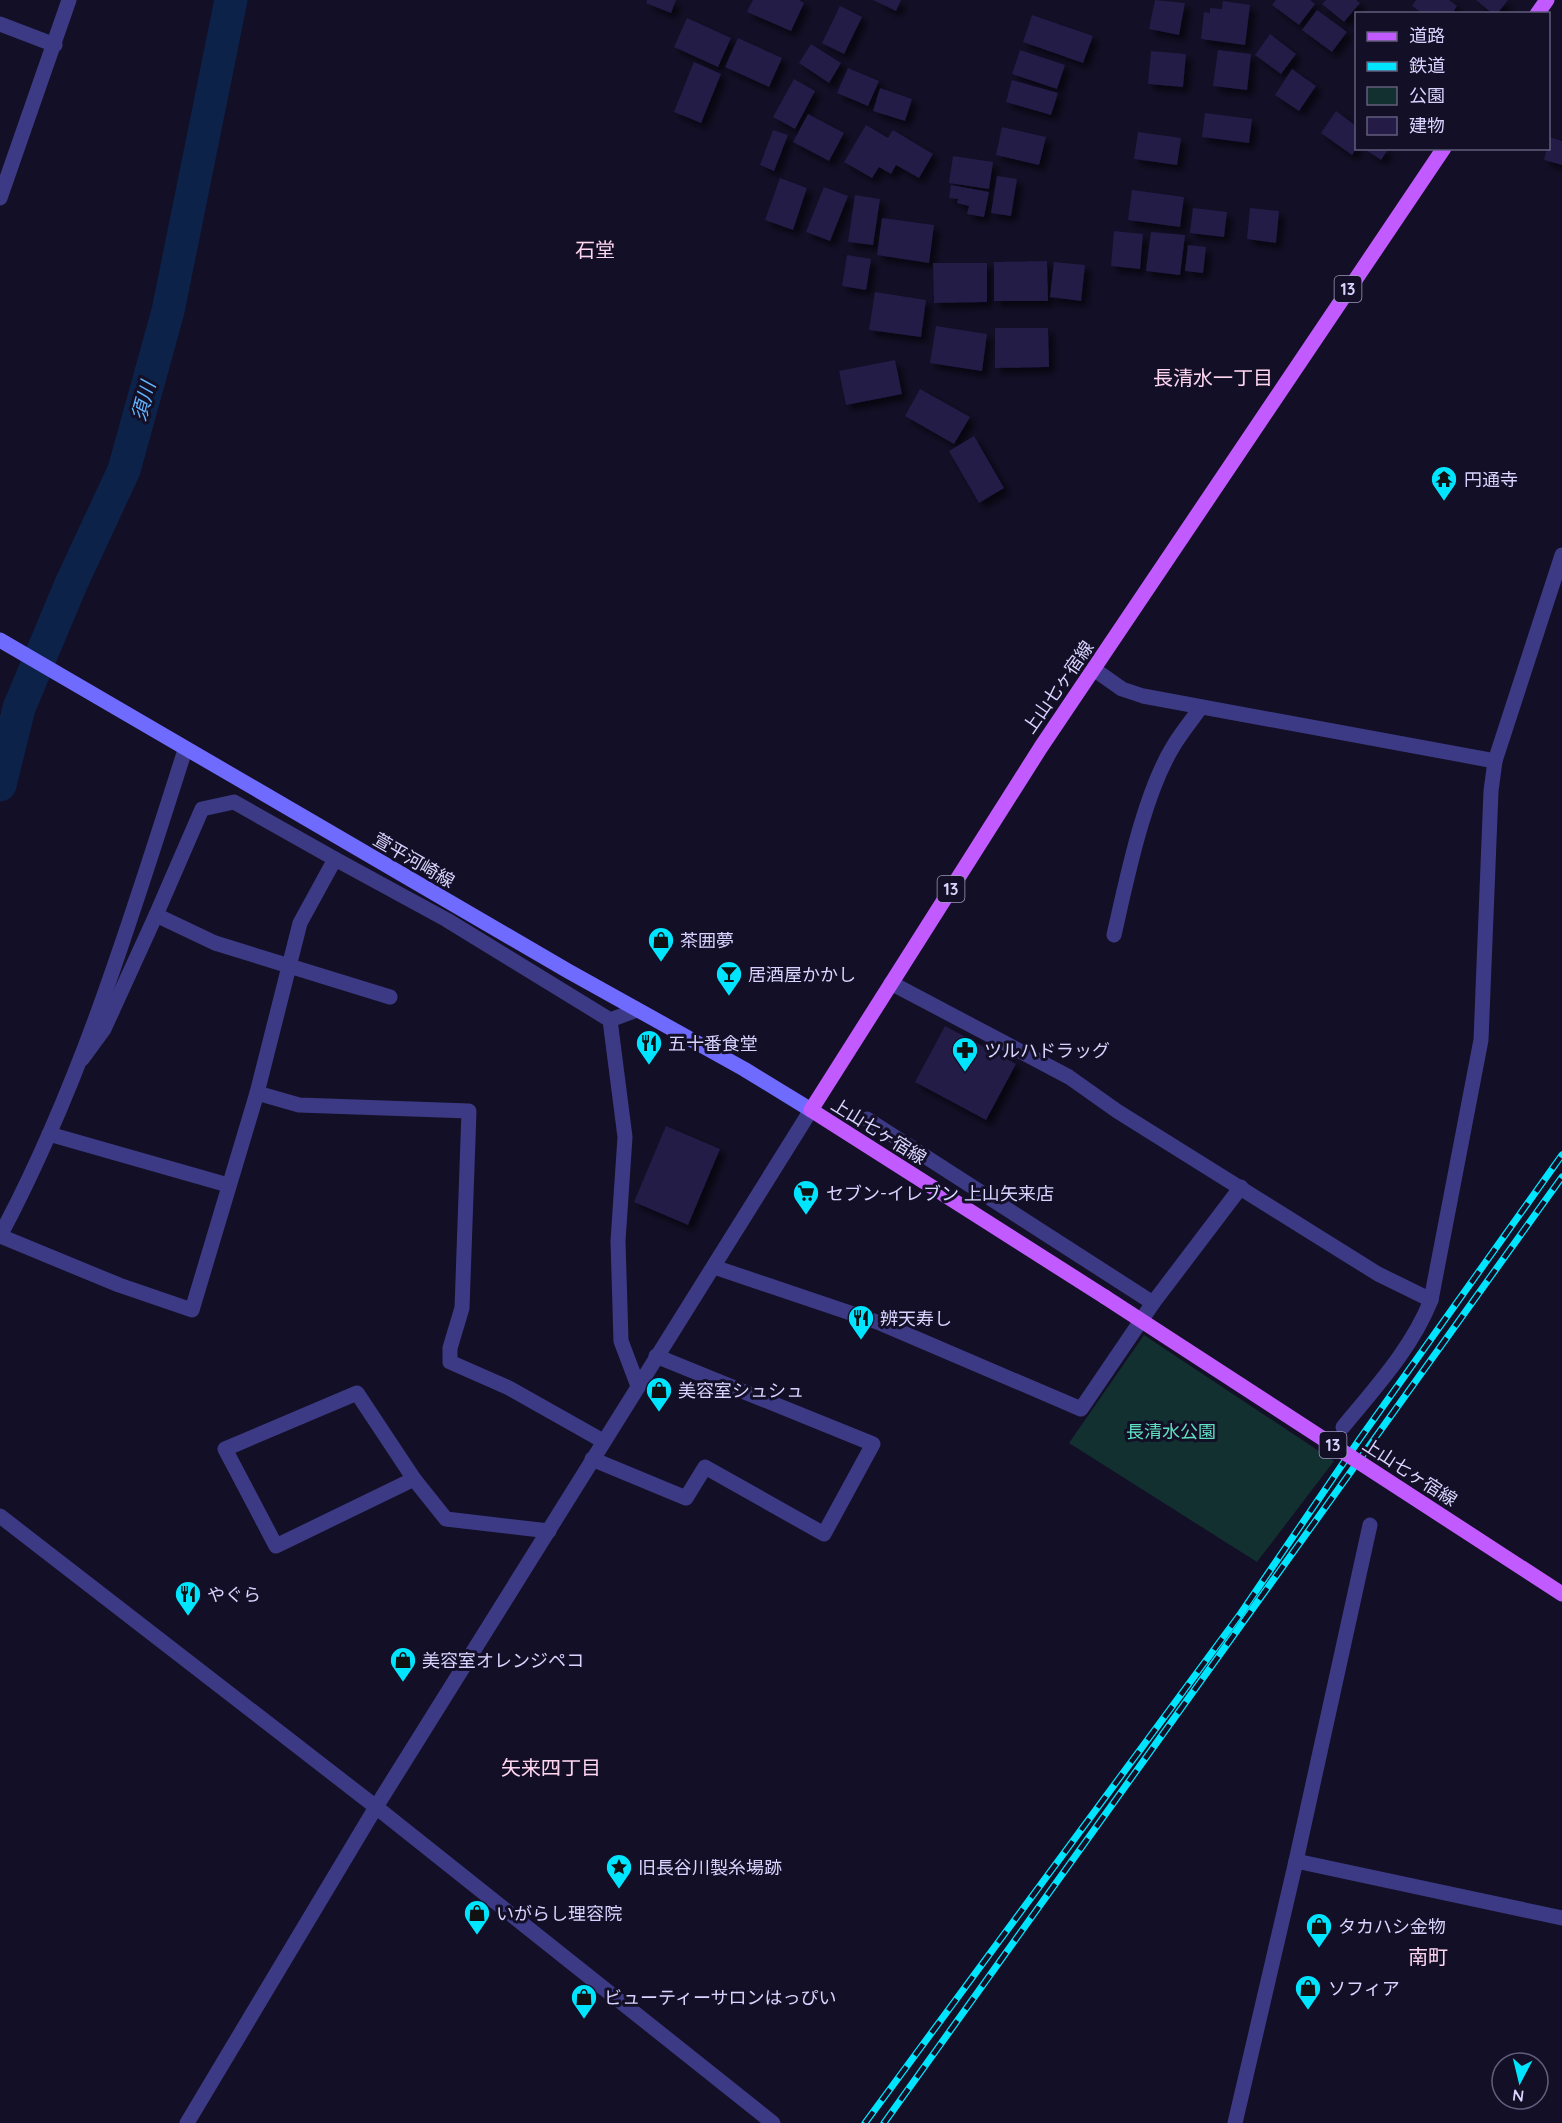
<svg xmlns="http://www.w3.org/2000/svg" width="1562" height="2123" viewBox="0 0 1562 2123" font-family="Quicksand,'Noto Sans JP',sans-serif">
<defs>
<filter id="shadow"><feDropShadow dx="5.5" dy="5.5" stdDeviation="3" flood-color="#0009"/></filter>
</defs>
<rect width="100%" height="100%" fill="#130f26"/>
<path fill="#12302f" d="M1144 1335 1334 1461 1257 1562 1069 1443Z"/>
<g fill="none" stroke-linecap="round" stroke-linejoin="round">
<path stroke="#0c2248" stroke-width="33" d="M0 785 19 708 71 584 124 470 168 311 231 0"/>
</g>
<g fill="#241b47" filter="url(#shadow)">
<path d="M647 0H676L671 13 646 3Z"/>
<path d="M753 0H799L804 3 791 31 747 12Z"/>
<path d="M873 0H901L896 11Z"/>
<path d="M1155 0 1185 3 1179 35 1149 29Z"/>
<path d="M1276 0H1310L1315 4 1299 25 1272 5Z"/>
<path d="M1326 0H1356L1360 3 1344 22 1322 4Z"/>
<path d="M1416 0H1449L1457 6 1452 14H1423L1412 6Z"/>
<path d="M1476 0H1508L1497 14H1493Z"/>
<path d="M1223 1 1250 5 1245 45 1201 39 1204 12 1210 13V8L1222 9Z"/>
<path d="M840 6 862 17 844 54 822 43Z"/>
<path d="M1317 10 1347 32 1332 52 1302 30Z"/>
<path d="M1032 15 1093 36 1083 63 1023 42Z"/>
<path d="M687 18 731 38 718 67 674 47Z"/>
<path d="M1270 34 1296 54 1281 74 1255 55Z"/>
<path d="M738 38 782 58 769 87 725 67Z"/>
<path d="M811 44 841 63 829 83 799 63Z"/>
<path d="M1020 50 1065 65 1057 89 1012 74Z"/>
<path d="M1218 50 1251 54 1247 90 1213 86Z"/>
<path d="M1151 51 1186 54 1183 87 1148 84Z"/>
<path d="M694 62 721 74 701 123 674 112Z"/>
<path d="M848 68 879 81 868 106 837 93Z"/>
<path d="M1292 69 1316 86 1299 111 1275 95Z"/>
<path d="M794 79 815 91 795 129 773 117Z"/>
<path d="M1012 80 1058 93 1051 115 1006 102Z"/>
<path d="M880 88 912 99 905 121 873 111Z"/>
<path d="M1336 111 1356 126V149L1352 155 1321 133Z"/>
<path d="M1205 113 1252 119 1249 143 1202 137Z"/>
<path d="M808 114 844 133 829 161 793 142Z"/>
<path d="M866 125 888 138 893 130 933 154 919 178 896 165 891 174 879 167 872 178 844 162Z"/>
<path d="M1002 127 1046 137 1039 165 996 155Z"/>
<path d="M773 130 788 135 774 171 760 165Z"/>
<path d="M1138 132 1181 138 1177 165 1134 159Z"/>
<path d="M1550 137 1562 141V165L1544 160Z"/>
<path d="M1363 148H1389L1381 160Z"/>
<path d="M953 156 993 162 989 189 949 183Z"/>
<path d="M997 176 1017 179 1011 216 991 213Z"/>
<path d="M780 178 807 188 793 230 765 220Z"/>
<path d="M951 185 989 192 984 217 967 214 969 206 957 203 958 199 949 198Z"/>
<path d="M824 187 848 196 830 241 806 232Z"/>
<path d="M1132 190 1184 197 1180 227 1128 220Z"/>
<path d="M855 195 880 199 873 245 848 242Z"/>
<path d="M1193 208 1227 212 1224 237 1190 233Z"/>
<path d="M1250 208 1279 211 1276 243 1247 239Z"/>
<path d="M882 218 934 225 929 263 877 255Z"/>
<path d="M1114 231 1143 234 1140 269 1111 266Z"/>
<path d="M1151 232 1185 235 1180 275 1146 271Z"/>
<path d="M1188 245 1206 247 1203 273 1185 271Z"/>
<path d="M847 255 871 259 866 290 842 286Z"/>
<path d="M1047 261 1048 301H994V262Z"/>
<path d="M1054 262 1085 265 1081 301 1050 297Z"/>
<path d="M933 263H987V302L934 303Z"/>
<path d="M875 292 926 300 921 337 869 330Z"/>
<path d="M936 326 987 334 982 371 930 363Z"/>
<path d="M995 328H1048L1049 367 995 368Z"/>
<path d="M895 360 902 394 846 405 839 371Z"/>
<path d="M920 389 970 417 954 444 905 416Z"/>
<path d="M974 436 1004 488 979 503 949 451Z"/>
<path d="M945 1026 1016 1064 986 1120 915 1082Z"/>
<path d="M666 1126 720 1149 688 1225 634 1202Z"/>
</g>
<g fill="none" stroke-linecap="round" stroke-linejoin="round">
<g stroke="#3d3a85" stroke-width="15">
<path d="M0 24 55 45"/>
<path d="M0 198 69 0"/>
<path d="M1095 670 1122 689 1143 696 1495 761"/>
<path d="M335 859 447 920 610 1020 637 1010"/>
<path d="M1114 935C1127 878 1144 793 1174 745 1182 732 1192 720 1201 707"/>
<path d="M891 983 1069 1077 1117 1111 1378 1274 1431 1300"/>
<path d="M610 1020 625 1137 618 1241 621 1341 638 1386"/>
<path d="M82 1059 104 1029 156 915"/>
<path d="M257 1093 299 1105 469 1111 462 1308 450 1348V1362L509 1388 603 1441"/>
<path d="M867 1119 1153 1303"/>
<path d="M49 1134 228 1185"/>
<path d="M0 1236 119 1285 192 1310 257 1093 300 923 335 859 234 802 202 809 156 915 215 943 390 997"/>
<path d="M714 1267 880 1323 1081 1409 1153 1303 1241 1187"/>
<path d="M357 1393 414 1479 276 1546 225 1449Z"/>
<path d="M1343 1427C1376 1387 1412 1348 1431 1300L1481 1040 1491 791 1495 761 1562 555"/>
<path d="M592 1459 686 1498 705 1467 824 1534 873 1444 656 1356"/>
<path d="M414 1479 446 1519 549 1531"/>
<path d="M1296 1861 1562 1918"/>
<path d="M1235 2123 1296 1861 1370 1525"/>
</g>
<g stroke="#3d3a85" stroke-width="15">
<path d="M0 1236C82 1082 132 915 185 750"/>
<path d="M0 1516 376 1807 773 2123"/>
<path d="M187 2123 376 1807 811 1110"/>
</g>
<path stroke="#6f6bff" stroke-width="15" d="M0 640 568 971 744 1069 811 1110"/>
<g stroke="#c25bff" stroke-width="15">
<path d="M1537 14 1547 0"/>
<path d="M1105 1297 811 1110 1041 747 1444 148"/>
</g>
<g stroke="#00e5ff" stroke-width="7">
<g id="rail">
<path d="M865 2123 1241 1613 1359 1440 1562 1155"/>
<path d="M884 2123 1562 1177"/>
</g>
</g>
<use href="#rail" stroke="#130f26" stroke-width="4.5" stroke-dasharray="14" stroke-linecap="butt"/>
<path stroke="#c25bff" stroke-width="15" d="M1105 1297 1562 1594"/>
</g>
<defs>
<g id="temple-pin" transform="scale(1.35)"><path d="M0 17L-7.5 6A9.5 9.5 0 1 1 7.5 6Z" fill="#00e5ff" stroke="#130f26"/><path d="M0-6L5-2H3V0L6.5 2.5H4V6H1.5V3h-3V6H-4V2.5H-6.5L-3 0V-2H-5Z" fill="#111"/></g>
<g id="shop-pin" transform="scale(1.35)"><path d="M0 17L-7.5 6A9.5 9.5 0 1 1 7.5 6Z" fill="#00e5ff" stroke="#130f26"/><path d="M-5-2.5h2.3a2.7 3.5 0 0 1 5.4 0H5L5.5 6h-11ZM-1.5-2.5h3a1.5 2.3 0 0 0-3 0Z" fill="#111"/></g>
<g id="bar-pin" transform="scale(1.35)"><path d="M0 17L-7.5 6A9.5 9.5 0 1 1 7.5 6Z" fill="#00e5ff" stroke="#130f26"/><path d="M-6-5H6L.8 .8V4.5H3.5V6h-7V4.5H-.8V.8Z" fill="#111"/></g>
<g id="restaurant-pin" transform="scale(1.35)"><path d="M0 17L-7.5 6A9.5 9.5 0 1 1 7.5 6Z" fill="#00e5ff" stroke="#130f26"/><path d="M-5-6h1v4h1v-4h1v4h1v-4h1v5L-1.5 .5V6h-2V.5L-5-1ZM5-6V6H3V1.5H1.5Q1.5-4 5-6Z" fill="#111"/></g>
<g id="pharmacy-pin" transform="scale(1.35)"><path d="M0 17L-7.5 6A9.5 9.5 0 1 1 7.5 6Z" fill="#00e5ff" stroke="#130f26"/><path d="M-2-6h4v4h4v4h-4v4h-4v-4h-4v-4h4Z" fill="#111"/></g>
<g id="supermarket-pin" transform="scale(1.35)"><path d="M0 17L-7.5 6A9.5 9.5 0 1 1 7.5 6Z" fill="#00e5ff" stroke="#130f26"/><path d="M-6-5.5h2.5l.6 2H6L4.5 2H-2.5L-4.4-4H-6ZM-1.5 3.2a1.3 1.3 0 1 0 .1 0ZM3 3.2a1.3 1.3 0 1 0 .1 0Z" fill="#111"/></g>
<g id="sight-pin" transform="scale(1.35)"><path d="M0 17L-7.5 6A9.5 9.5 0 1 1 7.5 6Z" fill="#00e5ff" stroke="#130f26"/><path d="M0-6L1.8-2.2L6-1.7L2.9 1.2L3.7 5.4L0 3.3L-3.7 5.4L-2.9 1.2L-6-1.7L-1.8-2.2Z" fill="#111"/></g>
</defs>
<g fill-rule="evenodd">
<use href="#temple-pin" x="1444" y="479"/>
<use href="#shop-pin" x="661" y="940"/>
<use href="#bar-pin" x="729" y="974"/>
<use href="#restaurant-pin" x="649" y="1043"/>
<use href="#pharmacy-pin" x="965" y="1050"/>
<use href="#supermarket-pin" x="806" y="1193"/>
<use href="#restaurant-pin" x="861" y="1318"/>
<use href="#shop-pin" x="659" y="1390"/>
<use href="#restaurant-pin" x="188" y="1594"/>
<use href="#shop-pin" x="403" y="1660"/>
<use href="#sight-pin" x="619" y="1867"/>
<use href="#shop-pin" x="477" y="1913"/>
<use href="#shop-pin" x="1319" y="1926"/>
<use href="#shop-pin" x="1308" y="1988"/>
<use href="#shop-pin" x="584" y="1997"/>
</g>
<g text-anchor="middle" dominant-baseline="central" stroke-width="6" stroke-linejoin="round" paint-order="stroke">
<g fill="#130f26" stroke="#9e99be" stroke-width="1.5">
<rect x="1334.5" y="276" width="27" height="26" rx="4.5"/>
<rect x="937.5" y="876" width="27" height="26" rx="4.5"/>
<rect x="1319.5" y="1432" width="27" height="26" rx="4.5"/>
</g>
<g font-size="16" font-weight="bold" fill="#d9d4ff">
<text x="1348" y="289">13</text>
<text x="951" y="889">13</text>
<text x="1333" y="1445">13</text>
</g>
<g font-size="18" fill="#d9d4ff" stroke="#130f26" text-anchor="start">
<text x="1464" y="479">円通寺</text>
<text x="680" y="940">茶囲夢</text>
<text x="748" y="974">居酒屋かかし</text>
<text x="668" y="1043">五十番食堂</text>
<text x="984" y="1050">ツルハドラッグ</text>
<text x="826" y="1193">セブン-イレブン 上山矢来店</text>
<text x="880" y="1318">辨天寿し</text>
<text x="678" y="1390">美容室シュシュ</text>
<text x="207" y="1594">やぐら</text>
<text x="422" y="1660">美容室オレンジペコ</text>
<text x="638" y="1867">旧長谷川製糸場跡</text>
<text x="496" y="1913">いがらし理容院</text>
<text x="1338" y="1926">タカハシ金物</text>
<text x="1328" y="1988">ソフィア</text>
<text x="604" y="1997">ビューティーサロンはっぴい</text>
</g>
<g font-size="18" fill="#d9d4ff" stroke="#130f26">
<text transform="translate(1058 687) rotate(-55)">上山七ヶ宿線</text>
<text transform="translate(414 860) rotate(30)">萱平河崎線</text>
<text transform="translate(879 1131) rotate(32)">上山七ヶ宿線</text>
<text transform="translate(1410 1472) rotate(33)">上山七ヶ宿線</text>
</g>
<g font-size="18" fill="#5fe0c0" stroke="#130f26">
<text x="1171" y="1431">長清水公園</text>
</g>
<g font-size="20" fill="#ffd6f0" stroke="#130f26">
<text x="595" y="249">石堂</text>
<text x="1213" y="377">長清水一丁目</text>
<text x="551" y="1767">矢来四丁目</text>
<text x="1428" y="1956">南町</text>
</g>
<g font-size="20" font-style="italic" fill="#62b6ff" stroke="#130f26">
<text transform="translate(143 401) rotate(-75)">須川</text>
</g>
</g>
<rect x="1355" y="12" width="195" height="138" fill="#130f26" stroke="#625e7d" stroke-width="1.5"/>
<rect x="1367" y="32" width="30" height="9" fill="#c25bff" stroke="#625e7d" stroke-width="1.5"/>
<text x="1409" y="42" font-size="18" fill="#d9d4ff">道路</text>
<rect x="1367" y="62" width="30" height="9" fill="#00e5ff" stroke="#625e7d" stroke-width="1.5"/>
<text x="1409" y="72" font-size="18" fill="#d9d4ff">鉄道</text>
<rect x="1367" y="87" width="30" height="18" fill="#12302f" stroke="#625e7d" stroke-width="1.5"/>
<text x="1409" y="102" font-size="18" fill="#d9d4ff">公園</text>
<rect x="1367" y="117" width="30" height="18" fill="#241b47" stroke="#625e7d" stroke-width="1.5"/>
<text x="1409" y="132" font-size="18" fill="#d9d4ff">建物</text>
<g transform="translate(1520 2081) rotate(187)"><circle r="28" fill="#130f26" stroke="#625e7d" stroke-width="1.5"/>
<path d="M0-4.5L10 22L0 15L-10 22Z" fill="#00e5ff"/>
<text y="-9" font-size="16" font-weight="bold" text-anchor="middle" fill="#d9d4ff">N</text>
</g>
</svg>
